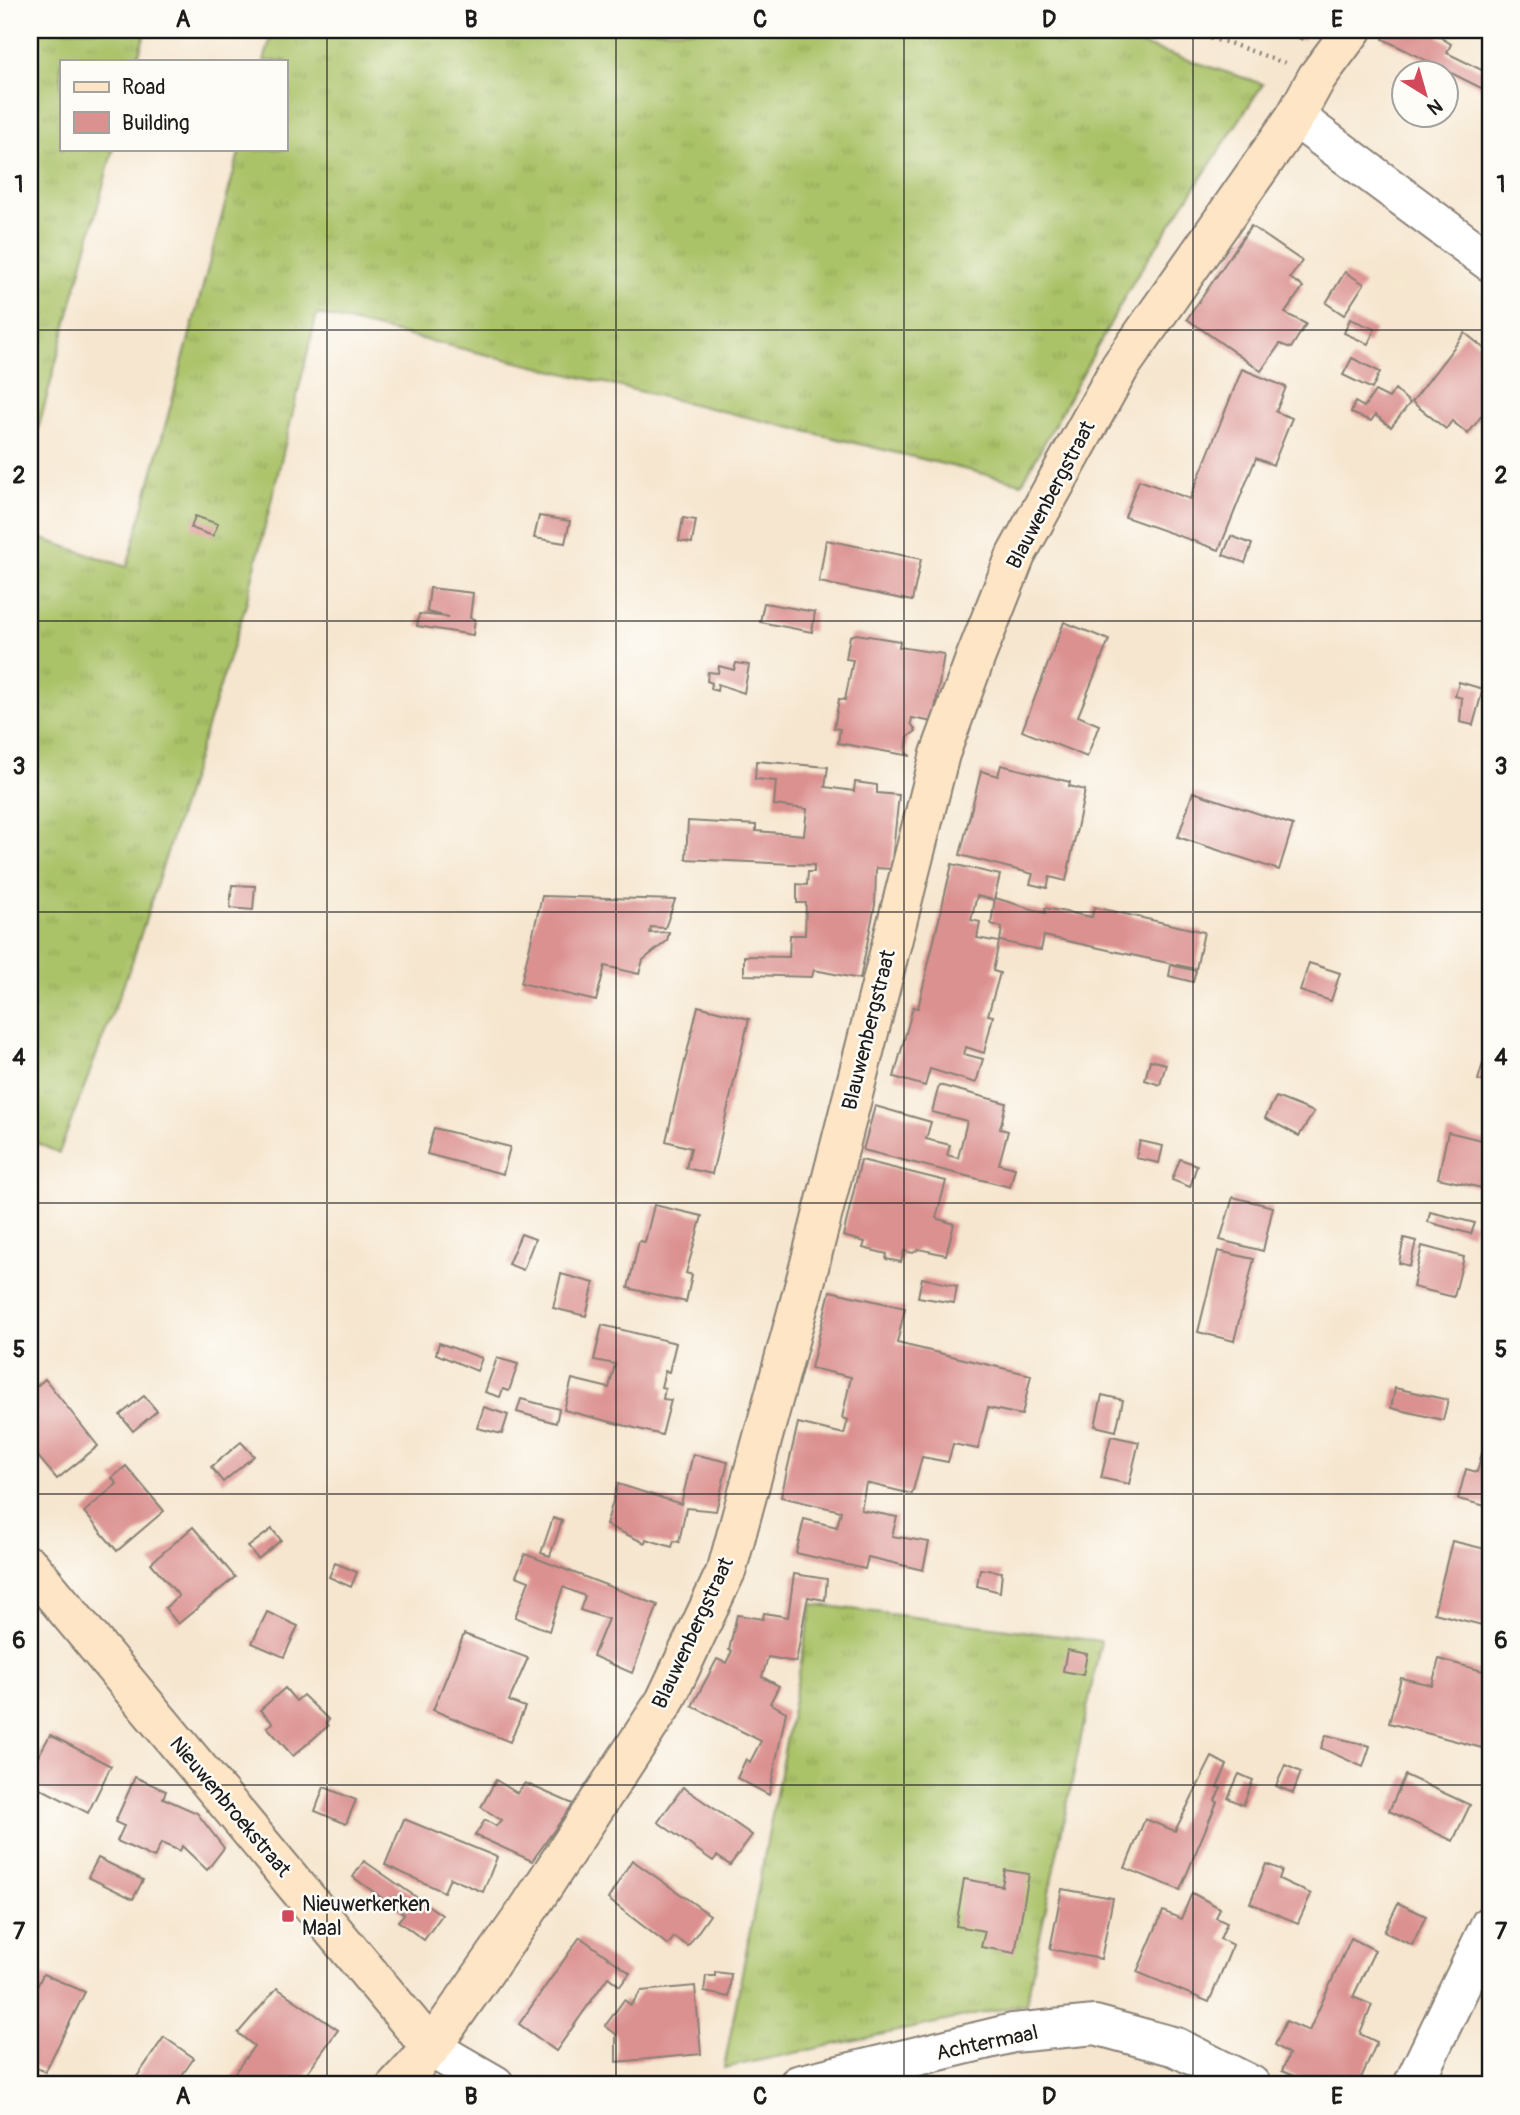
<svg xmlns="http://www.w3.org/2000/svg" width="1520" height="2115" viewBox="0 0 1520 2115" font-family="Pangolin,sans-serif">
<defs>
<pattern id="grass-tufts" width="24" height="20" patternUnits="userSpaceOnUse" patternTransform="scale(1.75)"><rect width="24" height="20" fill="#aac267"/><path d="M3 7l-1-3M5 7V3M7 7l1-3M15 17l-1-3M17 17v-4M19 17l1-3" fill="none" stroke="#92a659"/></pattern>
</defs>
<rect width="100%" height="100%" fill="#fdfcf7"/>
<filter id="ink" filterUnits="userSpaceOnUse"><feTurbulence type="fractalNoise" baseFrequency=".0143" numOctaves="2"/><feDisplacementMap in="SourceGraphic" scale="14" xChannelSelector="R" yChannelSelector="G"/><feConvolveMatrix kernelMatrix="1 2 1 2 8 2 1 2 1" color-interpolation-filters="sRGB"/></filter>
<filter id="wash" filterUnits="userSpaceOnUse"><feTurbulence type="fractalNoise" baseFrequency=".00686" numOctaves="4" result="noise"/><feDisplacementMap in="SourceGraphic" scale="28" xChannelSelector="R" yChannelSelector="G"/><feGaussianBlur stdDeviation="1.57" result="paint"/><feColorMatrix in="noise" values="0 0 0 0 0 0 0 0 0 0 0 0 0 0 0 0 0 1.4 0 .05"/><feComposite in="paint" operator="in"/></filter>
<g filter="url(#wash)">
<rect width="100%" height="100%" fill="#f6e6cf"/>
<g fill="url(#grass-tufts)" stroke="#636f42" stroke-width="2">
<path d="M30 30H146L137 61H61V149H113L30 460Z"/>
<path d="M273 30H1096L1263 84 1136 277 1022 483 317 314 245 608 132 962 59 1153 30 1140V535L127 567 240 149H285V61H264Z"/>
<path d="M812 1604 1101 1641 1026 2004 724 2068Z"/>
</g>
<g id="blocks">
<g fill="#db9190">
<path d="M1284 30H1308L1302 40Z"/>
<path d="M1388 30H1441L1438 36 1451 44 1447 53 1490 74 1489 92 1383 39Z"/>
<path d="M1251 226 1302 261 1290 278 1303 287 1285 313 1306 324 1291 348 1280 344 1261 371 1187 319Z"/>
<path d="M1345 272 1364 284 1344 315 1326 303Z"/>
<path d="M1350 319 1375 329 1368 344 1344 333Z"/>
<path d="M1465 333 1490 353V404L1468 434 1452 421 1446 429 1412 402Z"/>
<path d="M1352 358 1380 372 1372 389 1343 375Z"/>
<path d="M1242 369 1286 387 1276 412 1292 418 1273 465 1256 458 1219 550 1125 517 1139 480 1190 499Z"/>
<path d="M1395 389 1410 403 1391 427 1375 415 1371 421 1351 413 1355 402 1364 407 1375 391 1389 398Z"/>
<path d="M195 516 218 524 213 536 191 528Z"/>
<path d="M539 516 570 521 565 543 534 538Z"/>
<path d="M683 518 696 520 692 543 679 541Z"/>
<path d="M1231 536 1252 544 1245 563 1223 555Z"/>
<path d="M826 540 921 559 912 601 819 582Z"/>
<path d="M430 588 473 593 470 618 475 619 473 635 417 626 419 614 449 617 427 612Z"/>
<path d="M764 603 815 612 812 632 760 622Z"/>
<path d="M1064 622 1109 640 1078 716 1099 725 1087 757 1022 731Z"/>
<path d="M856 634 900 641 899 647 944 654 933 722 912 718 911 723 916 731 908 737 906 753 911 756 838 743 840 729 834 728 839 699 845 700 853 660 846 659 850 636Z"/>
<path d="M736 663 749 665 744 693 718 684 717 691 711 689 712 683 707 681 708 672 718 673 719 666 734 670Z"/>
<path d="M1459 682 1483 689 1473 725 1460 722 1462 698 1455 696Z"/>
<path d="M756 761 828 767 825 787 854 791 855 782 877 785V793L899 795 891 869 876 868 875 905 860 979 814 970 812 977 744 975V956L789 957 790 935H805L806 903H797V884L807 885 808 872H814V865L686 859 688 821 756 825V831L804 835 807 809 774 805 776 781 755 779Z"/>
<path d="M1001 765 1070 782 1069 786 1085 790 1066 881 1050 877 1047 888 1030 884 1033 874 960 855 981 771 998 776Z"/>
<path d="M1193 792 1293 825 1279 870 1178 837Z"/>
<path d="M952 864 1000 875 994 900 977 896 971 920 980 922 977 938 999 942 993 971 1000 973 988 1015 993 1016 984 1053 966 1047 964 1054 983 1059 976 1083 930 1069 925 1086 894 1077 913 1007 918 1008Z"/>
<path d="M232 885 255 886 253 910 230 908Z"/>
<path d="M542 896 675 900 665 928 651 927 650 933 669 932 667 941 643 960 639 974 605 966 596 1001 521 983Z"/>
<path d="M995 898 1045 913V908L1092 917 1094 907 1204 932 1196 969 1044 936 1041 950 1000 941 1002 927 991 924Z"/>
<path d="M1309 963 1340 973 1331 1001 1300 991Z"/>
<path d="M1171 965 1196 971 1193 982 1169 976Z"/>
<path d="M698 1006 749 1019 712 1174 686 1168 691 1148 666 1141Z"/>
<path d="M1488 1046 1490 1047V1083L1478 1080Z"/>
<path d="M1150 1060 1166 1064 1160 1085 1145 1080Z"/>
<path d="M939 1085 1006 1103 1000 1129 1008 1131 999 1164 1015 1168 1010 1187 863 1150 875 1106 931 1122 926 1139 950 1145 947 1155 958 1158 967 1121 932 1112Z"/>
<path d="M1276 1097 1314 1112 1299 1136 1265 1118Z"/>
<path d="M434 1128 510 1147 503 1174 427 1154Z"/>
<path d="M1448 1132 1490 1142 1482 1188 1438 1178Z"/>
<path d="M1140 1141 1163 1146 1159 1163 1136 1158Z"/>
<path d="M1180 1159 1197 1165 1190 1187 1172 1180Z"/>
<path d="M861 1160 946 1181 936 1218 954 1224 946 1255 919 1249 913 1253 904 1251 901 1262 886 1259 887 1254 863 1248 865 1242 843 1236Z"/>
<path d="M1233 1197 1273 1207 1263 1251 1220 1240Z"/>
<path d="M654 1205 702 1216 686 1273 692 1275 686 1302 628 1288 639 1241 645 1242Z"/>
<path d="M1430 1212 1475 1223 1471 1234 1428 1222Z"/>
<path d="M521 1234 535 1239 523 1270 508 1264Z"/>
<path d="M1404 1238 1416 1241 1410 1266 1399 1263Z"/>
<path d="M1422 1246 1464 1257 1454 1297 1413 1287Z"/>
<path d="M1218 1251 1254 1259 1234 1341 1198 1332Z"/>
<path d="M561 1274 594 1283 586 1316 553 1308Z"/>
<path d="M922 1278 957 1286 954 1303 918 1297Z"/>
<path d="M830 1291 905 1308 897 1343 1031 1375 1022 1415 988 1408 978 1449 953 1444 948 1462 922 1457 912 1494 866 1483 861 1510 897 1517 892 1536 929 1542 923 1570 868 1557 865 1569 796 1553 804 1519 837 1527 841 1511 781 1497 798 1423 844 1434 848 1420 842 1418 851 1377 811 1368Z"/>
<path d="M602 1325 676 1343 669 1372 665 1371 661 1387 665 1388 663 1399 671 1400 662 1435 564 1410 572 1379 609 1388 615 1364 594 1360Z"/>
<path d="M439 1343 482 1358 477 1371 436 1354Z"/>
<path d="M497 1358 518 1364 509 1391 503 1389 500 1397 485 1392Z"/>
<path d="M45 1379 98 1446 57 1479 30 1447V1392Z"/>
<path d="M1395 1388 1448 1400 1443 1420 1391 1408Z"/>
<path d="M1102 1395 1123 1400 1116 1431 1095 1426Z"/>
<path d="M144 1396 157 1411 133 1431 120 1415Z"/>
<path d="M521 1399 559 1409 556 1423 517 1412Z"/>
<path d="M484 1407 508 1415 502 1434 477 1428Z"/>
<path d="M1488 1430 1490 1431V1507L1458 1499 1466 1469 1477 1472Z"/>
<path d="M1111 1436 1139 1442 1129 1484 1101 1478Z"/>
<path d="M241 1442 254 1456 223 1482 211 1467Z"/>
<path d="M693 1454 728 1462 716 1511 686 1508 679 1542 674 1541 672 1547 646 1539 645 1543 606 1525 618 1484 681 1504Z"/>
<path d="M126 1466 164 1511 117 1551 84 1512 117 1484 112 1478Z"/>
<path d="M553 1518 562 1521 550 1556 541 1553Z"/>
<path d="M193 1527 235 1577 178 1624 165 1608 179 1596 151 1563Z"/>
<path d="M272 1529 281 1540 258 1559 248 1547Z"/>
<path d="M1452 1541 1490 1550V1627L1434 1613Z"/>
<path d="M525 1554 658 1605 632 1673 593 1656 608 1619 580 1610 585 1596 563 1587 549 1631 515 1617 529 1581 516 1576Z"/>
<path d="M335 1563 357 1572 351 1587 329 1577Z"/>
<path d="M980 1569 1002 1572 1000 1592 977 1586Z"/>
<path d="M794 1574 827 1579 825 1600 808 1597 796 1662 768 1657 762 1677 779 1686 770 1703 786 1712 769 1795 737 1778 746 1759 750 1762 761 1741 692 1706 717 1659 726 1663 732 1651 729 1650 737 1615 763 1619 764 1613 788 1617Z"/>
<path d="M267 1612 298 1626 284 1657 252 1643Z"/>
<path d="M464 1634 528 1658 509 1701 525 1707 510 1742 433 1710Z"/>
<path d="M1067 1650 1087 1654 1083 1675 1063 1671Z"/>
<path d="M1439 1659 1490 1673 1483 1704 1490 1706V1717L1482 1748 1389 1723 1401 1678 1432 1685Z"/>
<path d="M285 1688 296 1701 303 1695 329 1720 326 1723 328 1726 293 1756 267 1727 273 1723 260 1710Z"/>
<path d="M50 1735 111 1766 88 1813 30 1783V1771Z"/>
<path d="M1326 1735 1370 1746 1363 1767 1321 1748Z"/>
<path d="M1212 1757 1227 1765 1217 1787 1221 1788 1215 1800 1217 1802 1180 1890 1125 1868 1145 1819 1175 1831Z"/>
<path d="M1285 1765 1301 1772 1293 1793 1276 1786Z"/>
<path d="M1239 1774 1253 1780 1243 1805 1228 1798Z"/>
<path d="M1405 1775 1470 1805 1453 1841 1389 1811Z"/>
<path d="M135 1777 166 1791 163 1798 197 1813 224 1848 207 1870 182 1846 180 1851 161 1843 154 1858 117 1841 124 1826 115 1822Z"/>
<path d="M496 1780 517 1793 525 1783 573 1804 532 1861 475 1835 485 1820 496 1826 501 1820 481 1807Z"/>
<path d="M324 1787 356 1800 346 1824 315 1811Z"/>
<path d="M683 1787 752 1835 730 1865 717 1856 713 1861 658 1822Z"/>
<path d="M404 1819 497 1857 483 1892 450 1878 444 1892 385 1865Z"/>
<path d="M98 1858 143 1880 133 1899 88 1877Z"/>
<path d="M632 1860 710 1915 688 1946 674 1937 668 1945 608 1899Z"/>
<path d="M364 1861 442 1915 424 1940 398 1921 404 1914 353 1877Z"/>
<path d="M1266 1864 1282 1870 1279 1879 1311 1894 1298 1923 1250 1903Z"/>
<path d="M1005 1870 1029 1874 1015 1953 981 1947 985 1931 956 1926 964 1879 1002 1886Z"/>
<path d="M1062 1889 1113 1898 1101 1959 1050 1949Z"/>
<path d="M1192 1893 1220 1908 1216 1918 1227 1923 1220 1939 1233 1945 1209 2002 1137 1972 1163 1911 1181 1919Z"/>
<path d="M1398 1903 1426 1916 1412 1945 1384 1932Z"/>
<path d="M580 1937 630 1973 620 1986 608 1977 556 2051 519 2024Z"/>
<path d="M1351 1938 1375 1950 1353 1997 1372 2005 1360 2034 1377 2042 1358 2085H1315L1282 2071 1289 2054 1275 2045 1286 2021 1309 2031Z"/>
<path d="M715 1972 731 1974 729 1997 704 1992 706 1976H715Z"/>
<path d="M43 1974 85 1992 45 2072 30 2065V2002Z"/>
<path d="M695 1986 701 2054 616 2062V2034L605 2026 624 2000 631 2005 641 1991Z"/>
<path d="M277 1988 338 2030 298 2085H241L231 2078 254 2046 238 2033Z"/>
<path d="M164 2037 194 2058 175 2085H140L134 2081Z"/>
</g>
</g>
</g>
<g filter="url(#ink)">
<use href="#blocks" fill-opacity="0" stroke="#898176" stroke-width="2"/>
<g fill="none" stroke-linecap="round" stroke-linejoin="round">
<g stroke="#898176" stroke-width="42">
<g id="street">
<path d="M1295 117 1490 262"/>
<path d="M431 2048 495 2085"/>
<path d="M798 2085 1013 2033 1095 2025 1176 2047 1251 2085"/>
<path d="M1413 2085 1490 1925"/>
</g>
</g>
<g stroke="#898176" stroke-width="42">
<g id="secondary">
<path d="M30 1566 431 2048"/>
<path d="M397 2085 431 2048 527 1911 665 1701 727 1569 806 1279 940 754 976 656 1016 555 1120 367 1295 117 1317 77 1352 30"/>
</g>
</g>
<path stroke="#898176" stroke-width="4.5" stroke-dasharray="2 5" stroke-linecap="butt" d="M1176 30 1229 43 1285 63"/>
<use href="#street" stroke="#fff" stroke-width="38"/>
<use href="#secondary" stroke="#fde5c5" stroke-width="38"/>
</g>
</g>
<path fill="none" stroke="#1c1c1c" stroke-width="2" stroke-opacity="0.55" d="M327 30V2085M616 30V2085M904 30V2085M1193 30V2085M30 330H1490M30 621H1490M30 912H1490M30 1203H1490M30 1494H1490M30 1785H1490"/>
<rect fill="#d1495b" stroke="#fdfcf7" stroke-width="2.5" x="281" y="1909" width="14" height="14" rx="3.5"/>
<g text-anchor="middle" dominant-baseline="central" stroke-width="5" stroke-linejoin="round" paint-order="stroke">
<g font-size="21" fill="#1c1c1c" stroke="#fdfcf7">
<text transform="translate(1051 495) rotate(-62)">Blauwenbergstraat</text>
<text transform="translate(869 1030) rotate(-76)">Blauwenbergstraat</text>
<text transform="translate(693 1633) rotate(-65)">Blauwenbergstraat</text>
<text transform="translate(230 1807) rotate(50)">Nieuwenbroekstraat</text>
<text transform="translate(987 2043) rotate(-12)">Achtermaal</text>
</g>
<g font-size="21" fill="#1c1c1c" stroke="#fdfcf7" text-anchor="start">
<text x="302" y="1904">Nieuwerkerken<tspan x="302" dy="24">Maal</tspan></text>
</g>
</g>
<rect width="1520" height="2115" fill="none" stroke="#fdfcf7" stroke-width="77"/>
<rect x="60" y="60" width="228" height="91" fill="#fdfcf7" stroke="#a3a29f" stroke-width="2"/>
<rect x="74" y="82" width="35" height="10" fill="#fde5c5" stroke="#a3a29f" stroke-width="2"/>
<text x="122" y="94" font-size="21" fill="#1c1c1c">Road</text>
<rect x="74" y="112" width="35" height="21" fill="#db9190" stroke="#a3a29f" stroke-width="2"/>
<text x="122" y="130" font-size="21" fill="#1c1c1c">Building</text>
<g transform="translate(1425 94) rotate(143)"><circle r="33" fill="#fdfcf7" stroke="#a3a29f" stroke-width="2"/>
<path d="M0-5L12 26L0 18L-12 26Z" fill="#d1495b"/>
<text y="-10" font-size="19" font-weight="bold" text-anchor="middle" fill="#1c1c1c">N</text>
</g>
<rect x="38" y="38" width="1444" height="2038" fill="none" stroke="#1c1c1c" stroke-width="2.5"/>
<g font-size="23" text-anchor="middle" font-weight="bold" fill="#1c1c1c">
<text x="183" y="27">A</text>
<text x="471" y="27">B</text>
<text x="760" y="27">C</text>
<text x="1049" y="27">D</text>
<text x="1337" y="27">E</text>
<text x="19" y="192">1</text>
<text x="1501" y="192">1</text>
<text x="19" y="483">2</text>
<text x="1501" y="483">2</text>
<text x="19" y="774">3</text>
<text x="1501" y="774">3</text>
<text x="19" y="1065">4</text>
<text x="1501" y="1065">4</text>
<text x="19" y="1357">5</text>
<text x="1501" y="1357">5</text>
<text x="19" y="1648">6</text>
<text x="1501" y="1648">6</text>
<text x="19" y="1939">7</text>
<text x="1501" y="1939">7</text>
<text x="183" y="2104">A</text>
<text x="471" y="2104">B</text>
<text x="760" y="2104">C</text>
<text x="1049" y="2104">D</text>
<text x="1337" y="2104">E</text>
</g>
</svg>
